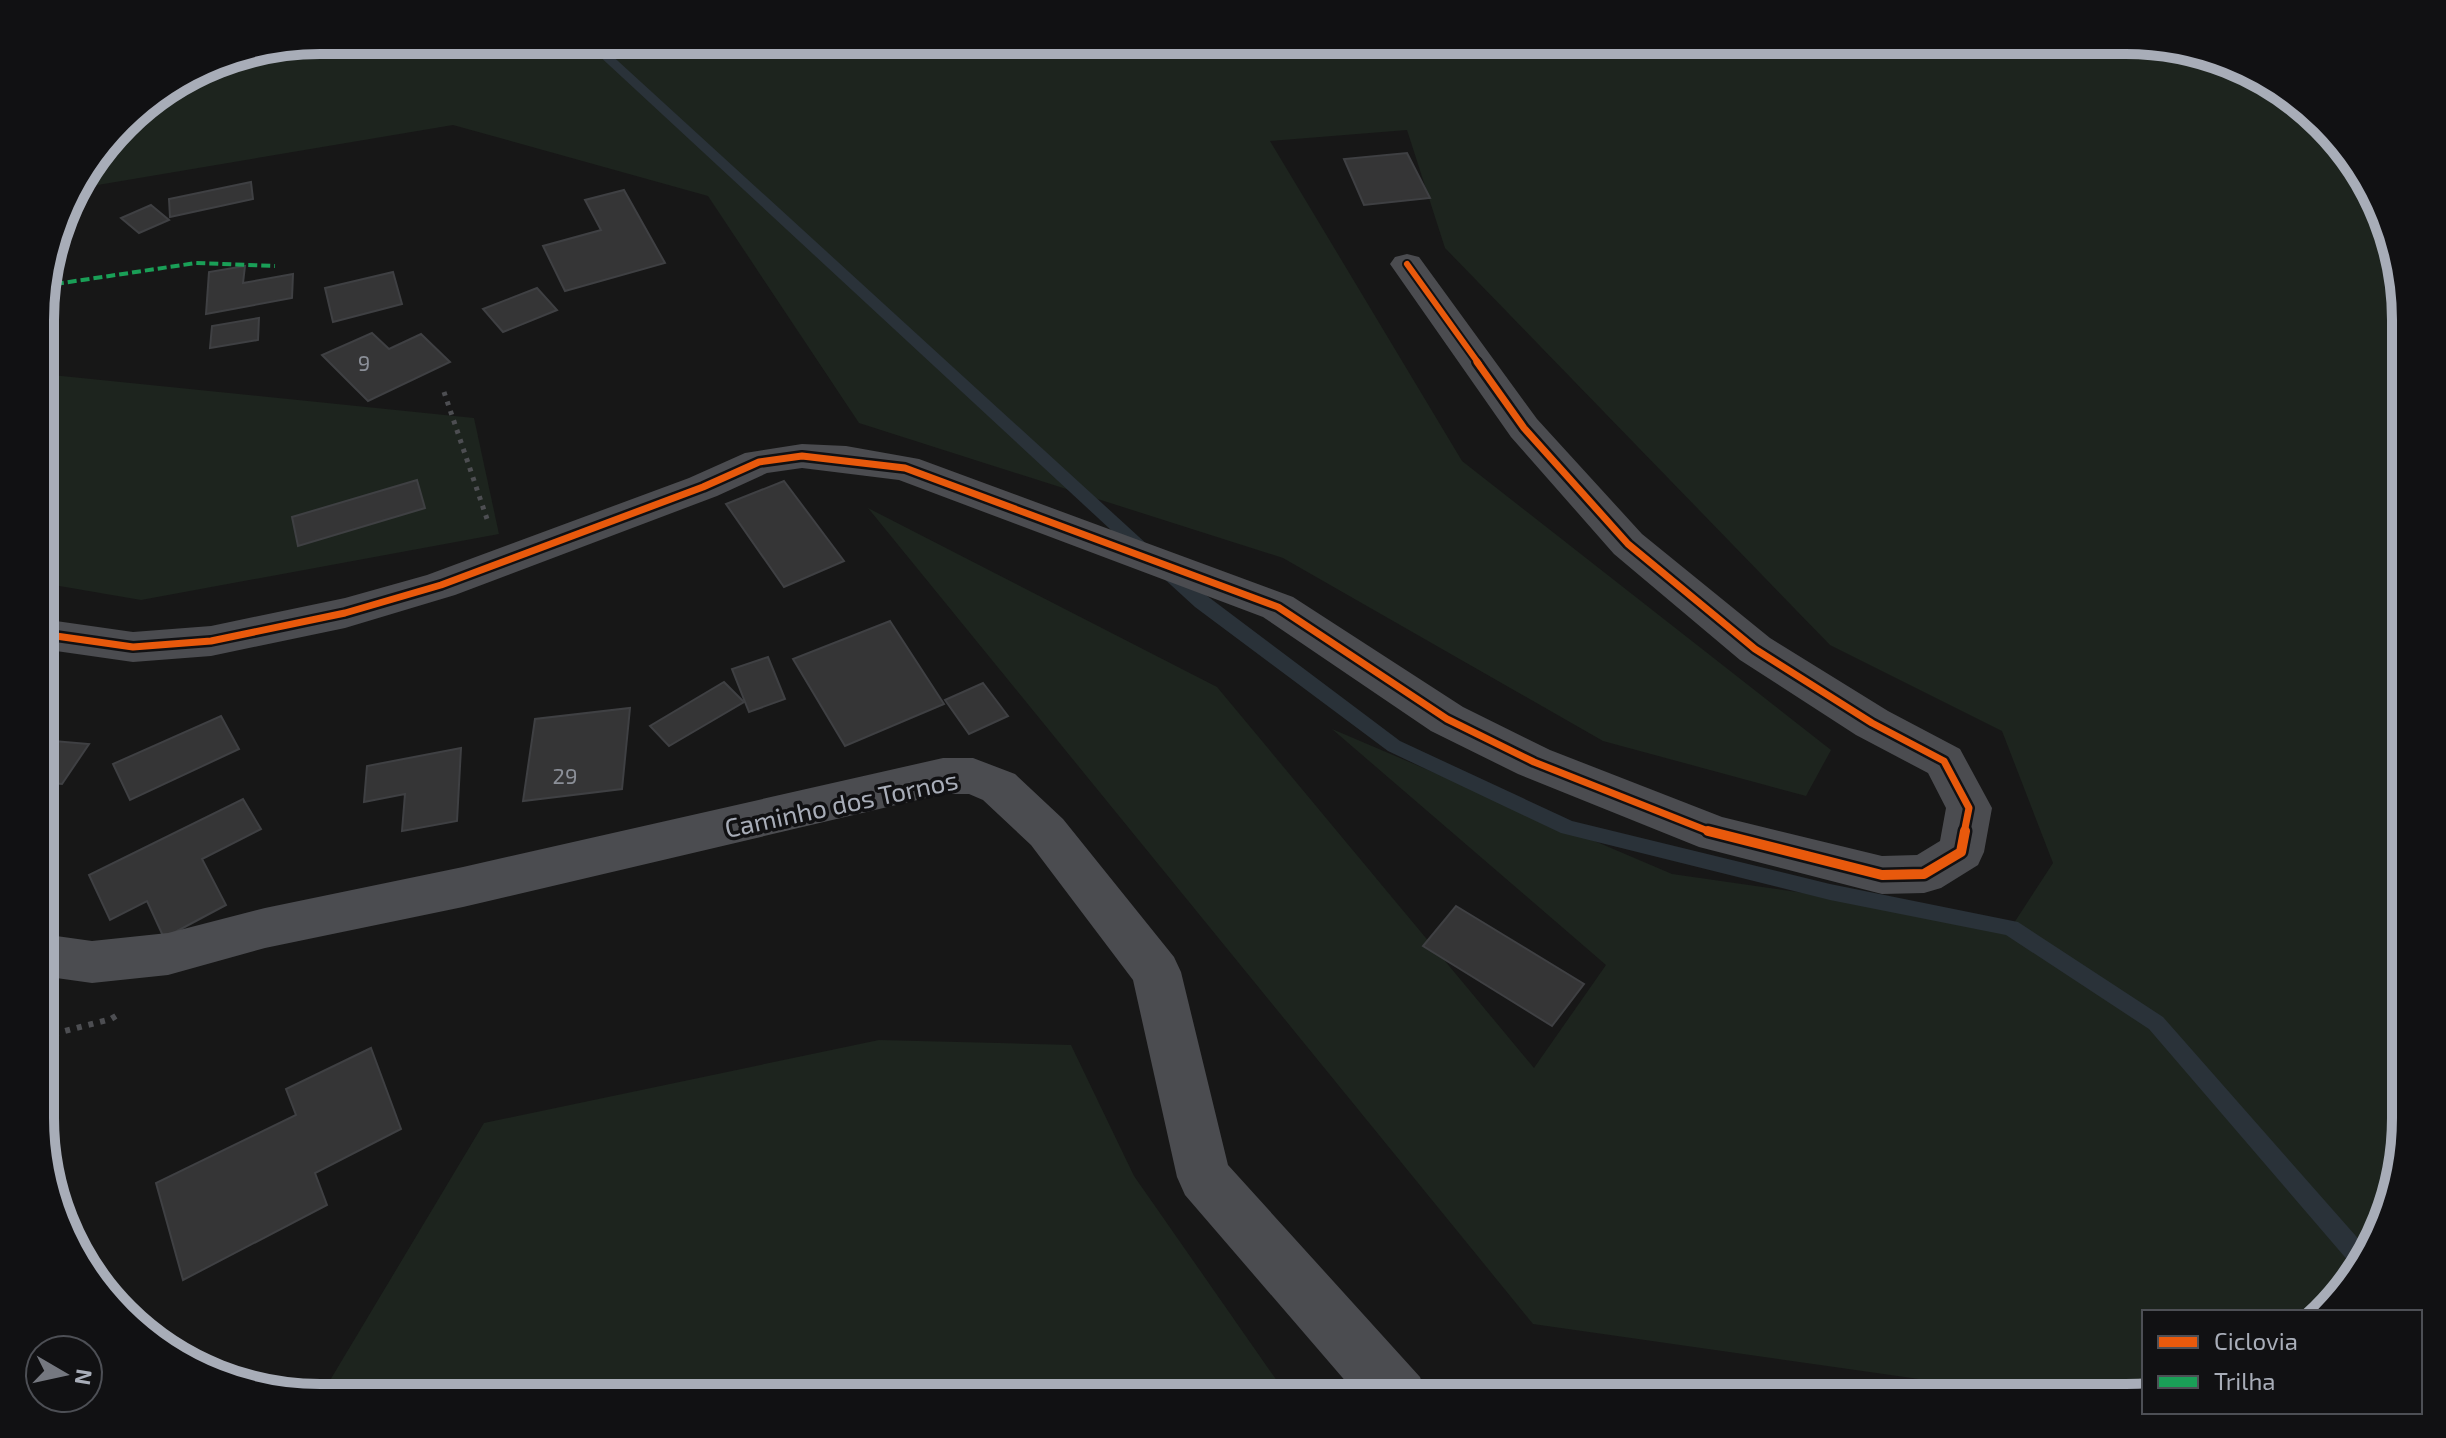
<svg xmlns="http://www.w3.org/2000/svg" width="2446" height="1438" viewBox="0 0 2446 1438" font-family="'Exo 2',sans-serif">
<rect width="100%" height="100%" fill="#171717"/>
<g fill="#1d241e">
<path d="M320 40H2126L2266 78 2368 180 2405 301V1136L2368 1258 2315 1312H2144V1397H1966L1940 1382 1533 1324 868 508 1217 687 1534 1068 1606 965 1332 729 1672 874 2014 923 2053 863 2002 731 1830 645 1445 248 1407 130 1270 141 1462 461 1831 750 1806 796 1603 741 1283 558 859 423 708 196 453 125 74 189 135 110 213 61Z"/>
<path d="M42 374 474 418 499 534 141 600 42 583Z"/>
<path d="M879 1040 1071 1045 1134 1176 1289 1398H336L329 1382 484 1123Z"/>
</g>
<g fill="none" stroke-linecap="round" stroke-linejoin="round">
<g fill="#2a3239" fill-rule="evenodd">
<path d="M582 40H595L1150 547 1152 551 1150 555H1138Z"/>
<path d="M1166 565 1400 741 1572 821 1830 884 2018 922 2163 1017 2370 1252 2368 1258 2356 1270 2149 1029 2006 935 1830 900 1561 833 1388 751 1195 607 1160 575 1158 571 1160 567Z"/>
</g>
</g>
<g fill="#353536" stroke="#3f4043" stroke-width="2">
<path d="M1407 153 1430 198 1364 205 1344 159Z"/>
<path d="M251 182 253 199 170 217 169 199Z"/>
<path d="M624 190 665 263 565 291 543 246 601 230 585 200Z"/>
<path d="M151 205 169 220 139 233 121 218Z"/>
<path d="M245 266 243 283 293 274 292 298 206 314 209 272Z"/>
<path d="M393 272 402 304 333 322 325 288Z"/>
<path d="M537 288 557 310 503 332 483 309Z"/>
<path d="M259 318 258 340 210 348 212 326Z"/>
<path d="M372 333 389 349 421 334 450 362 368 401 322 355Z"/>
<path d="M417 480 425 508 298 546 292 517Z"/>
<path d="M784 481 844 561 784 587 726 504Z"/>
<path d="M890 621 944 704 845 746 793 659Z"/>
<path d="M768 657 785 699 749 712 732 669Z"/>
<path d="M724 682 744 702 669 746 650 726Z"/>
<path d="M983 683 1008 716 969 734 945 700Z"/>
<path d="M630 708 622 789 523 801 535 719Z"/>
<path d="M221 716 239 749 130 800 113 764Z"/>
<path d="M42 740 89 744 62 784 42 782Z"/>
<path d="M461 748 457 821 402 831 405 794 364 802 367 766Z"/>
<path d="M243 799 261 829 202 859 226 905 164 938 147 901 110 920 89 875Z"/>
<path d="M1456 906 1584 984 1552 1026 1423 946Z"/>
<path d="M371 1048 401 1129 315 1173 327 1205 183 1280 156 1183 296 1115 286 1089Z"/>
</g>
<g fill="none" stroke-linecap="round" stroke-linejoin="round">
<path stroke="#4d4e52" stroke-width="5" stroke-dasharray="4 6" stroke-linecap="butt" d="M444 392 487 519"/>
<path stroke="#4d4e52" stroke-width="6" stroke-dasharray="5 7" stroke-linecap="butt" d="M42 1037 111 1019 119 1014"/>
<g fill="#4b4c50" fill-rule="evenodd">
<path d="M1407 254 1419 257 1537 419 1642 534 1770 638 1888 711 1960 749 1992 808 1984 852 1978 865 1941 888 1924 893 1882 894 1699 847 1518 774 1431 731 1263 617 899 480 802 468 767 473 717 496 455 595 345 628 211 656 133 662 42 649V619L133 632 211 626 345 598 427 575 689 478 745 453 802 444 846 446 919 459 1293 597 1463 707 1550 750 1722 817 1882 856 1917 855 1940 841 1946 808 1928 773 1856 735 1740 660 1614 554 1511 437 1390 264 1395 257Z"/>
<path d="M943 758H973L1015 774 1063 819 1174 957 1181 972 1228 1165 1420 1377 1428 1398H1360L1185 1195 1177 1177 1133 980 1031 845 983 800 969 794H943L463 907 265 948 168 975 92 983 42 976V934L92 941 168 933 265 908 463 867Z"/>
</g>
<path stroke="#1a9f57" stroke-width="4" stroke-dasharray="9 4" stroke-linecap="butt" d="M42 286 196 263 275 266"/>
<g stroke="#111113" stroke-width="10">
<path id="cycleway-far2" d="M1407 264 1479 364"/>
</g>
<g stroke="#111113" stroke-width="12">
<g id="cycleway-far1">
<path d="M1477 362 1524 428 1628 544 1755 649 1872 723 1944 761 1969 808 1964 833"/>
<path d="M42 634 133 647 211 641 345 613 441 585 703 487 759 462 802 456 905 468 1278 607 1447 719 1534 762 1713 833"/>
</g>
</g>
<g stroke="#111113" stroke-width="15">
<path id="cycleway" d="M1708 831 1882 875 1924 874 1961 852 1965 831"/>
</g>
<use href="#cycleway-far2" stroke="#e8590c" stroke-width="6"/>
<use href="#cycleway-far1" stroke="#e8590c" stroke-width="7"/>
<use href="#cycleway" stroke="#e8590c" stroke-width="10"/>
</g>
<g text-anchor="middle" dominant-baseline="central" stroke-width="7" stroke-linejoin="round" paint-order="stroke">
<g font-size="22" fill="#8b8f98">
<text x="364" y="362">9</text>
<text x="565" y="775">29</text>
</g>
<g font-size="26" fill="#a8adb8" stroke="#111113">
<text transform="translate(841 803) rotate(-12)">Caminho dos Tornos</text>
</g>
</g>
<path d="M0 0H2446V1438H0ZM320 54H2126A266 266 0 0 1 2392 320V1118A266 266 0 0 1 2126 1384H320A266 266 0 0 1 54 1118V320A266 266 0 0 1 320 54Z" fill="#111113" fill-rule="evenodd"/>
<path fill="none" stroke="#a8adb8" stroke-width="10" d="M320 54H2126A266 266 0 0 1 2392 320V1118A266 266 0 0 1 2126 1384H320A266 266 0 0 1 54 1118V320A266 266 0 0 1 320 54Z"/>
<rect x="2142" y="1310" width="280" height="104" fill="#111113" stroke="#4d4f55" stroke-width="2"/>
<rect x="2158" y="1336" width="40" height="12" fill="#e8590c" stroke="#4d4f55" stroke-width="2"/>
<text x="2214" y="1350" font-size="24" fill="#a8adb8">Ciclovia</text>
<rect x="2158" y="1376" width="40" height="12" fill="#1a9f57" stroke="#4d4f55" stroke-width="2"/>
<text x="2214" y="1390" font-size="24" fill="#a8adb8">Trilha</text>
<g transform="translate(64 1374) rotate(99)"><circle r="38" fill="#111113" stroke="#4d4f55" stroke-width="2"/>
<path d="M0-6L14 30L0 20L-14 30Z" fill="#757880"/>
<text y="-12" font-size="22" font-weight="bold" text-anchor="middle" fill="#a8adb8">N</text>
</g>
</svg>
